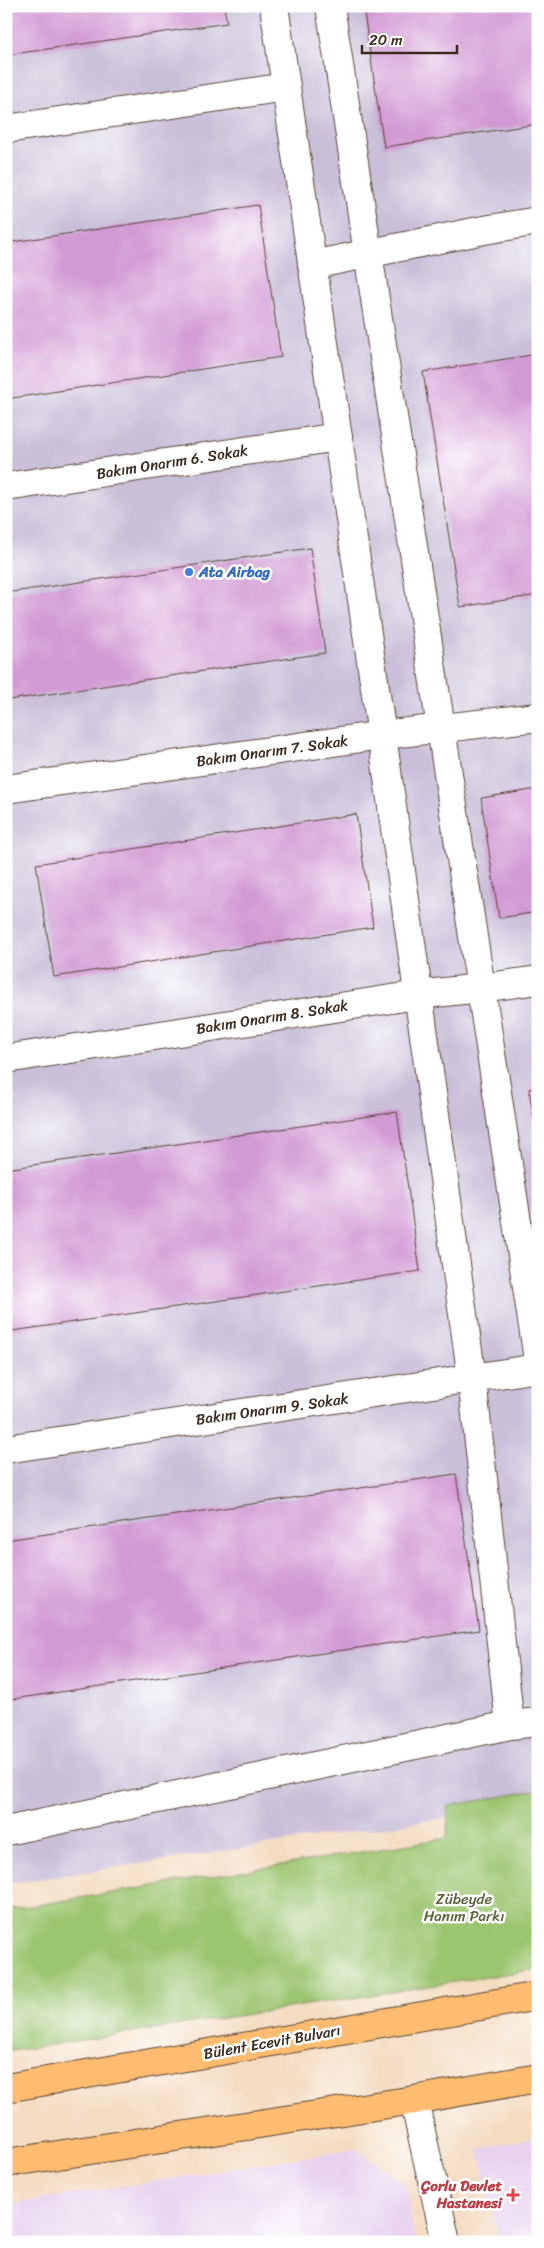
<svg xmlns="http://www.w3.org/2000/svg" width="544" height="2248" viewBox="0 0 544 2248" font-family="Sriracha,sans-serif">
<rect width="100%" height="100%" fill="#fff"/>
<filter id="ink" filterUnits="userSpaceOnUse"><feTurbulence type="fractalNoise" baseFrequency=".02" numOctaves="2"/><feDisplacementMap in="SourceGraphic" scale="10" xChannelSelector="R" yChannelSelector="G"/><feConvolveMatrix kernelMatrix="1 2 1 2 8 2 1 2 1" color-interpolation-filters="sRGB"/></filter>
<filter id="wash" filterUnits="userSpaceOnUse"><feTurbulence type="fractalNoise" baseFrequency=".0096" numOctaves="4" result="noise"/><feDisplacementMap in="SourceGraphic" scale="20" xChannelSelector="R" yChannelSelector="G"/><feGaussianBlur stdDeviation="1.12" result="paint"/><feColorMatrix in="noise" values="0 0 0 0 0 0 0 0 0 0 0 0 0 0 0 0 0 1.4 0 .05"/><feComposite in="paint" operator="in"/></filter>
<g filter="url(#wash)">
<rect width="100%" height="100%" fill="#f4dcc1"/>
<g fill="#e8d2ef">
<path d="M538 2137V2242H499L478 2149Z"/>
<path d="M356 2149 406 2185 415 2242H6V2205Z"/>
</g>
<path fill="#c9bfd8" d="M6 6H538V1804L6 1884Z"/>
<path fill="#9cc570" stroke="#6c7847" d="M538 1790V1969L6 2052V1910L447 1838 448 1806Z"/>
<g id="blocks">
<g fill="#d29ad4">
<path d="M6 6H224L227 23 6 55Z"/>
<path d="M363 6H538V124L384 147Z"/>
<path d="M258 205 281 357 6 399V243Z"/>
<path d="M538 354V595L460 607 423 372Z"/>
<path d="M310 548 325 653 9 700 6 681V593Z"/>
<path d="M538 789V912L499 918 481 798Z"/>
<path d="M356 814 373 927 54 977 36 864Z"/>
<path d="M538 1087V1141H537L529 1089Z"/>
<path d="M397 1112 420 1271 6 1332V1169Z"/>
<path d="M456 1474 479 1630 6 1700V1540Z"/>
</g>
</g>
</g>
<g filter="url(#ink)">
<use href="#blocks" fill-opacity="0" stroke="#574536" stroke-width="1"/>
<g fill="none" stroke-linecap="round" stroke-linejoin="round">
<g stroke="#574536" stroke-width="30">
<g id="minor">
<path d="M274 6 382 735 472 1379 510 1725"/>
<path d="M330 6 538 1359"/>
<path d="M6 129 286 87"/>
<path d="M312 265 484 230 538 221"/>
<path d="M6 487 338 437"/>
<path d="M6 789 382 735 538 717"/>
<path d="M6 1059 417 995 481 988 538 980"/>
<path d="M6 1449 538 1368"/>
<path d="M6 1831 510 1725 538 1722"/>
<path d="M414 2100 446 2242"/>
</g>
</g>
<g stroke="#574536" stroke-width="30">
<g id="major">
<path d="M6 2088 538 1996"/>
<path d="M6 2163 414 2100 538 2078"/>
</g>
</g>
<use href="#minor" stroke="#fff" stroke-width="28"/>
<use href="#major" stroke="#fdbc6f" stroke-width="28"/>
</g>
</g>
<circle fill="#3f7fe0" stroke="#fff" stroke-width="2" cx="189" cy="572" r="5"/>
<path fill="#e0444e" stroke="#fff" stroke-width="2" d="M510.5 2187.5h5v5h5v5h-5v5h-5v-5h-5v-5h5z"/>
<g text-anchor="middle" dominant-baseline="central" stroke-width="5" stroke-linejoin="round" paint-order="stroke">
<g font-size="15" fill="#3b2a1e" stroke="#fff">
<text transform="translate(172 462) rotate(-9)">Bakım Onarım 6. Sokak</text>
<text transform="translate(272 751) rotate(-8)">Bakım Onarım 7. Sokak</text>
<text transform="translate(272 1017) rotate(-9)">Bakım Onarım 8. Sokak</text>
<text transform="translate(272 1409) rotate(-8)">Bakım Onarım 9. Sokak</text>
<text transform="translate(272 2042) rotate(-10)">Bülent Ecevit Bulvarı</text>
</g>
<g font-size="15" font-weight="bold" fill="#366cbe" stroke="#fff" text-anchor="start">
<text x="199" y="572">Ata Airbag</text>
</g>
<g font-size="15" fill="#5d603b" stroke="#fff">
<text x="464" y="1899">Zübeyde<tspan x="464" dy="17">Hanım Parkı</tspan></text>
</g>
<g font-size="15" font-weight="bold" fill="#be3a42" stroke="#fff" text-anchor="end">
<text x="502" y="2186">Çorlu Devlet<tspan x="502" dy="17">Hastanesi</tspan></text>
</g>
</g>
<rect width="544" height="2248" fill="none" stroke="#fff" stroke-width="25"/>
<path d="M362 45v8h95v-8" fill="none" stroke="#3b2a1e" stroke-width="2.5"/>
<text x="369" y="45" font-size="15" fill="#3b2a1e" stroke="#ffffff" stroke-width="4" paint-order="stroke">20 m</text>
</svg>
